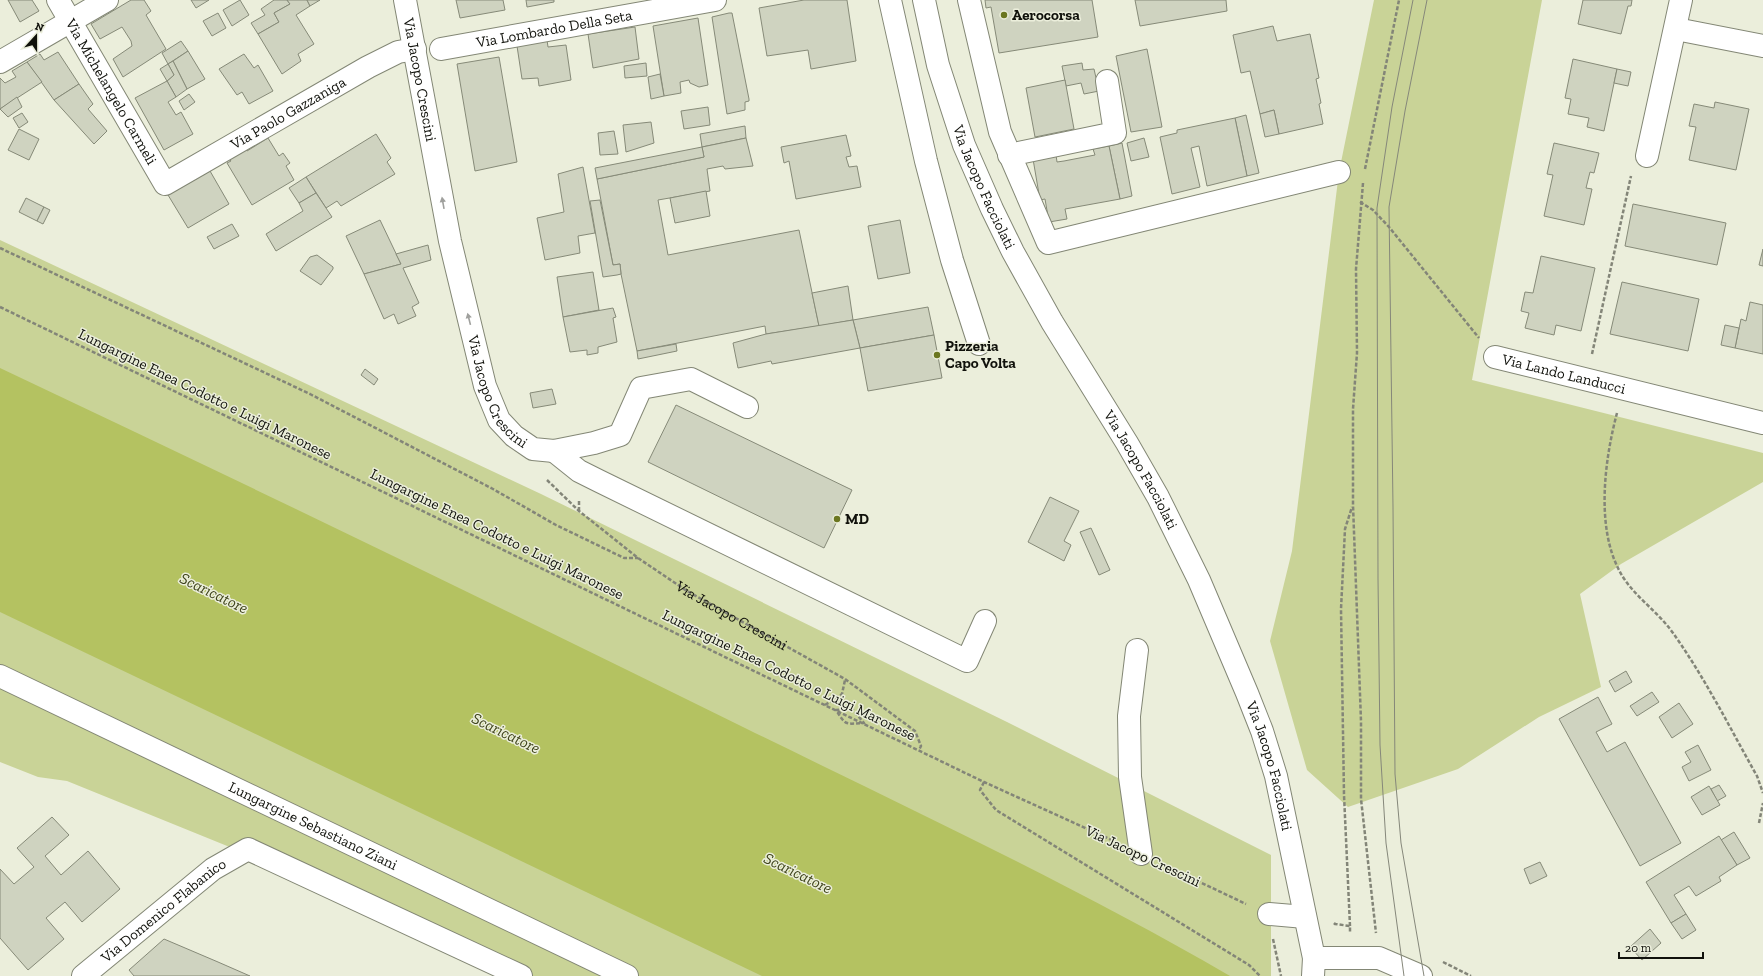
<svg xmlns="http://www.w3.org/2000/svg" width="1763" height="976" viewBox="0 0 1763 976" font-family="'Zilla Slab',serif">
<rect width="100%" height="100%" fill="#ebeedb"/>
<g fill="#c9d397">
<path d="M1374 0H1542L1472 380 1763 453V482L1621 564 1580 594 1601 687 1539 717 1458 769 1348 807 1307 770 1270 641 1292 551 1339 172Z"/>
<path d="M0 240 541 494 1007 722 1271 855V976H502L242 852 67 781 38 777 0 762Z"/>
</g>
<path fill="#b4c261" d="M0 368C250 486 498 606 745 728 908 808 1073 885 1230 976H762L0 612Z"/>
<g fill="#cfd3c0" stroke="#868a78">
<path d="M8 0H32L39 11 20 22Z"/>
<path d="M131 0H144L151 11 146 15 166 49 123 77 113 59 132 46 131 41 122 27 100 39 91 24Z"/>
<path d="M191 0H209L196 8Z"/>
<path d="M240 0 249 15 232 26 223 10Z"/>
<path d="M274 0H287L290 4 274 13 279 22 258 34 251 23 265 15 261 9Z"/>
<path d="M287 0H307L310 6 296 15 314 44 298 54 301 61 282 74 258 34 279 22 274 13 290 4Z"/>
<path d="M307 0H320L310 6Z"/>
<path d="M456 0H503L505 10 460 18Z"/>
<path d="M526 0H554V2L527 7Z"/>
<path d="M804 0H847L856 61 811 69 808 50 767 56 759 8Z"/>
<path d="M985 0H1092L1098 37 999 53 991 7 986 8Z"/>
<path d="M1135 0H1226L1227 11 1140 26Z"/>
<path d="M1583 0H1632L1631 6H1628L1621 34 1578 24Z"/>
<path d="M218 13 226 28 212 36 203 21Z"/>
<path d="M729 13H732L749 99V101L745 102V110L727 114 712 17Z"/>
<path d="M698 18 708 85 699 87 690 83 689 80 680 82 681 93 664 96 653 26Z"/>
<path d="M1273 26 1277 41 1310 34 1319 78 1316 79 1321 103 1319 104 1323 124 1279 134 1274 110 1260 114 1250 71 1241 73 1233 35Z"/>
<path d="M635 27 639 59 593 68 588 34Z"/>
<path d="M547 40 548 47 566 45 571 80 539 86 538 78 522 79 517 46Z"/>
<path d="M181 41 188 51 168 64 162 53Z"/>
<path d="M1147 49 1162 127 1131 132 1116 56Z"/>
<path d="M188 51 205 79 187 89 173 61Z"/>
<path d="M58 52 79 84 54 100 27 62 40 54 44 60Z"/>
<path d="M244 54 254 68 258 65 273 91 249 104 242 92 237 95 219 69Z"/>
<path d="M499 57 517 162 475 171 457 64Z"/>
<path d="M1573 59 1617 69 1604 131 1587 127 1589 118 1568 114 1571 99 1565 98Z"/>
<path d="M173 61 187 89 176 97 167 81 174 75 168 64Z"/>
<path d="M27 62 42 82 0 109V78L5 83 16 77 12 71Z"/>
<path d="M646 63 647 76 625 78 624 66Z"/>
<path d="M1082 63 1083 70 1094 69 1099 91 1084 94 1081 83 1066 86 1062 66Z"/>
<path d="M168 64 174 75 167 81 160 69Z"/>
<path d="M1617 69 1631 72 1628 86 1614 83Z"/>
<path d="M660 74 664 96 651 99 648 77Z"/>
<path d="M1065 80 1074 129 1035 137 1026 88Z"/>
<path d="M167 81 176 97 168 102 176 115 181 112 193 134 164 150 135 98Z"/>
<path d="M79 84 93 104 88 109 107 131 94 144 54 100Z"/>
<path d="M189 94 195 102 184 110 179 101Z"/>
<path d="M17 97 22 107 8 117 0 109Z"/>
<path d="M1715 102 1749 109 1736 170 1689 160 1696 127 1689 126 1694 104 1714 108Z"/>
<path d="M708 107 710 125 684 129 681 111Z"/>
<path d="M1274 110 1279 134 1265 137 1260 114Z"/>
<path d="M22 113 28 122 19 128 13 118Z"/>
<path d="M1246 115 1259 173 1247 176 1235 118Z"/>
<path d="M1235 118 1247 176 1207 186 1199 146 1191 148 1200 187 1172 194 1160 137 1177 133V130Z"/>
<path d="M651 122 654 143 626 152 623 125Z"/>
<path d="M745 126 746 138 702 147 700 134Z"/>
<path d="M19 129 39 139 29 160 8 150Z"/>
<path d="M614 131 618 154 600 155 598 133Z"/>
<path d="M376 134 391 158 387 162 395 174 341 206 337 201 326 208 306 177Z"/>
<path d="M846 135 851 156 846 157 849 167 857 166 861 187 796 199 789 161 784 163 781 147Z"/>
<path d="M268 138 279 156 283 153 290 163 286 166 294 180 252 205 227 163 231 161 227 156 244 146 247 151Z"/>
<path d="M746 138 753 166 725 169 723 166 707 169 710 191 658 200 668 255 799 230 819 326 766 334 765 326 637 351 621 274 620 264 613 265 597 179 704 157 702 147Z"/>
<path d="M1144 138 1149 157 1131 161 1127 143Z"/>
<path d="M1122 143 1132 196 1120 199 1109 146Z"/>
<path d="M1554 143 1599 153 1594 173 1590 172 1586 188 1592 189 1584 225 1544 216 1553 175 1547 174Z"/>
<path d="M1109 146 1120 199 1065 209 1067 219 1049 222 1045 199 1040 200 1033 159 1056 155 1057 162 1064 161 1095 155 1093 149Z"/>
<path d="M702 147 704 157 597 179 595 168Z"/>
<path d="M583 167 595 233 578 236 580 253 545 260 537 218 564 212 558 174Z"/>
<path d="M210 171 229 204 188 228 168 195Z"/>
<path d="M306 177 316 193 299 203 289 188Z"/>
<path d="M706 191 710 216 675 223 670 198Z"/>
<path d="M316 193 332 217 276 251 266 234 303 211 299 203Z"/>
<path d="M26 198 44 207 37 221 19 212Z"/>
<path d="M600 200 613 265 620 264 621 274 617 275 603 277 590 201Z"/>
<path d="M1633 204 1726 223 1717 265 1625 246Z"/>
<path d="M44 207 50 210 43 224 37 221Z"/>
<path d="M380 220 401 264 364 274 346 236Z"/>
<path d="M900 220 910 273 878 279 868 226Z"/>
<path d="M232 224 239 236 214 249 207 237Z"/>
<path d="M428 245 431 260 403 268 419 303 412 307 416 316 398 324 394 314 384 319 364 274 401 264 396 254Z"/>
<path d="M1763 249V266L1759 265Z"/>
<path d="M317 255 333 267V269L321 285 300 271 310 257Z"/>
<path d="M1541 256 1595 268 1581 331 1556 325 1554 335 1525 328 1529 313 1521 311 1525 292 1533 293Z"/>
<path d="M593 272 599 310 563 317 557 277Z"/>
<path d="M1622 282 1699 299 1688 351 1610 334Z"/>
<path d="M848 286 853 320 819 326 812 293Z"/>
<path d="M1750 302 1763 305V354L1735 348 1741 319 1746 321Z"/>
<path d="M928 307 934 335 860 348 853 320Z"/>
<path d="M613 308 616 317 613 318 617 342 598 347V353L587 355V350L570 352 563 317Z"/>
<path d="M853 320 860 348 772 364 771 361 738 368 733 343 766 334Z"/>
<path d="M1725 325 1739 328 1735 348 1721 345Z"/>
<path d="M934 335 942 378 868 391 860 348Z"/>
<path d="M676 344 677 351 638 359 637 351Z"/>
<path d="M365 369 378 379 374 385 361 375Z"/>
<path d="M552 389 556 404 533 408 530 393Z"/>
<path d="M676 405 852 490 824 548 648 462Z"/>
<path d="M1050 497 1079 511 1064 541 1071 545 1064 561 1028 542Z"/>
<path d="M1091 528 1110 570 1099 575 1080 532Z"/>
<path d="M1626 671 1632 682 1615 692 1609 681Z"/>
<path d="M1652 692 1659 702 1637 716 1630 706Z"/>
<path d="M1598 697 1612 724 1596 732 1607 752 1625 742 1681 843 1640 866 1559 719Z"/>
<path d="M1679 703 1693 724 1672 738 1659 717Z"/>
<path d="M1698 745 1711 770 1689 781 1682 767 1691 762 1685 752Z"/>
<path d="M1719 785 1726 796 1717 801 1711 789Z"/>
<path d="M1709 786 1720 805 1702 815 1691 797Z"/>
<path d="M52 817 69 835 45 856 61 875 88 851 120 889 82 922 65 902 46 918 64 939 28 970 0 938V869L14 884 34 867 17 848Z"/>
<path d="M1734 832 1750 858 1737 865 1721 840Z"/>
<path d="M1719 836 1737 865 1719 877 1721 881 1696 896 1689 886 1674 895 1686 914 1671 923 1646 882Z"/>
<path d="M1540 862 1547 876 1530 884 1524 869Z"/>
<path d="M1686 914 1696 930 1682 939 1671 923Z"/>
<path d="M1650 929 1661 943 1642 960 1630 947Z"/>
<path d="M164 939 218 962 250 976H134L129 970Z"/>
</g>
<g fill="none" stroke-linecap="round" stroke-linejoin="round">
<g stroke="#838775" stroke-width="24">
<g id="minor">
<path id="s2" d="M58 0 165 184 368 67 398 52 415 49"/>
<path id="s3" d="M405 0 450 241 485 386 499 420 514 436 533 449 554 451 594 443 620 435 641 388 691 379 747 407"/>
<path d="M890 0 926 161 952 260 979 344"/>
<path d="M969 0 1000 132 1048 243 1339 172"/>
<path d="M1676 29 1763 46"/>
<path id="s4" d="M441 49 715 0"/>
<path d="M0 62 107 0"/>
<path d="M1009 155 1115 133 1107 81"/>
<path d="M1647 156 1681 0"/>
<path id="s5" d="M1495 357 1763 423"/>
<path d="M554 451 579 471 599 481 967 661 985 621"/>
<path d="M1137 650 1129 716 1130 777 1141 854"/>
<path id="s6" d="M0 676 627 976"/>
<path d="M1269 914 1305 917"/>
<path d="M1314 958H1379L1421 976"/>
<path id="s7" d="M83 976 213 869 248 849 521 976"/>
</g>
</g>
<g stroke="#838775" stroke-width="24">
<g id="major">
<path id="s8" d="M924 0 938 65 964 145 992 209 1013 252 1052 322 1127 443 1158 497 1199 580 1247 693 1262 731 1276 776 1314 958 1313 976"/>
</g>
</g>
<g stroke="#838578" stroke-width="2.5" stroke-dasharray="4 2" stroke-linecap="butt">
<path d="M1365 169 1399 0"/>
<path d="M1363 183 1356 269 1357 353 1353 409V505L1361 721V799L1376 933"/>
<path d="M1360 202 1373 210 1389 227 1479 338"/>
<path d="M0 248 310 394 493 489 556 525 624 558H638"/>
<path d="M0 307 984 782 1114 841"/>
<path d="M1592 354 1631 176"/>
<path d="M1617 413C1605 458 1596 524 1618 568 1630 594 1657 610 1673 633 1705 678 1730 728 1757 776L1763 793"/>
<path id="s1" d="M547 480 579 511 638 558 687 591 845 679 915 731 921 746 919 750"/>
<path d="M579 511V499"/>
<path d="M825 705 842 694 845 680"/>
<path d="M850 709 853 710 864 723C845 724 846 726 836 710Z"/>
<path d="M984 782 980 790 996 810 1249 965 1260 976"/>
<path d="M1759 823 1763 803"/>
<path d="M1164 865 1246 904"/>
<path d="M1334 923 1335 924 1350 926V932"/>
<path d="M1350 926 1344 795 1341 609 1345 529 1352 507"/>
<path d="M1273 939 1281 976"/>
<path d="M1443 962 1471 976"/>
</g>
<use href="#minor" stroke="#fff" stroke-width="22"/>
<use href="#major" stroke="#fff" stroke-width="22"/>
<g stroke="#85877a" stroke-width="1">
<path d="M1404 976 1386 843 1380 745 1378 579 1377 208 1392 107 1413 0"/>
<path d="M1424 976 1401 843 1395 774 1393 507 1389 207 1405 111 1427 0"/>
</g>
</g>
<defs><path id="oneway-solid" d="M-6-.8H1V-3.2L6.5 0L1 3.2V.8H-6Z"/></defs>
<g fill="#9fa09d">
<use href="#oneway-solid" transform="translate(443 203) rotate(-100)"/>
<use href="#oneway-solid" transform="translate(469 319) rotate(-104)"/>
</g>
<g fill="#6b7620" stroke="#ebeedb" stroke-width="1.5">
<circle cx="1004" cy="15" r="4"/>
<circle cx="937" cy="355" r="4"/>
<circle cx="837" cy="519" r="4"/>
</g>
<g text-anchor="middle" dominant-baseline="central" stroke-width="3" stroke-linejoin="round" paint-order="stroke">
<g font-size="15" font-weight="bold" fill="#10110b" stroke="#ebeedb" text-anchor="start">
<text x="1012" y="15">Aerocorsa</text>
<text x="945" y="346">Pizzeria<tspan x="945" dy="17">Capo Volta</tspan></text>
<text x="845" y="519">MD</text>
</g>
<g font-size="15" fill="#10110b" stroke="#ebeedb">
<text stroke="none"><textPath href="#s4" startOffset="115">Via Lombardo Della Seta</textPath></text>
<text stroke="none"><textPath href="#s3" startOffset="81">Via Jacopo Crescini</textPath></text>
<text stroke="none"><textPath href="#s2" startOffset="106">Via Michelangelo Carmeli</textPath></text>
<text stroke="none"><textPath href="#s2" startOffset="355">Via Paolo Gazzaniga</textPath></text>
<text stroke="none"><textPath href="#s8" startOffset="197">Via Jacopo Facciolati</textPath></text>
<text stroke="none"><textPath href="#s5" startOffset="71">Via Lando Landucci</textPath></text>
<text stroke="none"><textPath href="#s3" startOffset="405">Via Jacopo Crescini</textPath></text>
<text transform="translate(205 394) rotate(26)">Lungargine Enea Codotto e Luigi Maronese</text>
<text stroke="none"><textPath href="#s8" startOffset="521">Via Jacopo Facciolati</textPath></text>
<text transform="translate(497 534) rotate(26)">Lungargine Enea Codotto e Luigi Maronese</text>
<text stroke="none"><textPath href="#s1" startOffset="230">Via Jacopo Crescini</textPath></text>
<text transform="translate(789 675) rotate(26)">Lungargine Enea Codotto e Luigi Maronese</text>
<text stroke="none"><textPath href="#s8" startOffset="845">Via Jacopo Facciolati</textPath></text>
<text stroke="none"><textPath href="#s6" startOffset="347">Lungargine Sebastiano Ziani</textPath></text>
<text transform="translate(1143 856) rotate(25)">Via Jacopo Crescini</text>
<text stroke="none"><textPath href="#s7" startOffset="104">Via Domenico Flabanico</textPath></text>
</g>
<g font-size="16" font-style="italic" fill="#3f441c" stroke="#ebeedb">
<text transform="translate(214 593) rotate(26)">Scaricatore</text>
<text transform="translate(506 733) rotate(26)">Scaricatore</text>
<text transform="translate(798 873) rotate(26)">Scaricatore</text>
</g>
</g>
<g transform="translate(36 36) rotate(21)" stroke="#ebeedb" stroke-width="3" paint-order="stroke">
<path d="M0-3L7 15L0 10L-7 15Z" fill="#10110b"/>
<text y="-6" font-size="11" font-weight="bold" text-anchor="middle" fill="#10110b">N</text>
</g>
<path d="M1619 952v6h84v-6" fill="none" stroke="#10110b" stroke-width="2"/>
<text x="1625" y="952" font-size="12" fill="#10110b" stroke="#ebeedb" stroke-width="3" paint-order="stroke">20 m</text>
</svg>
